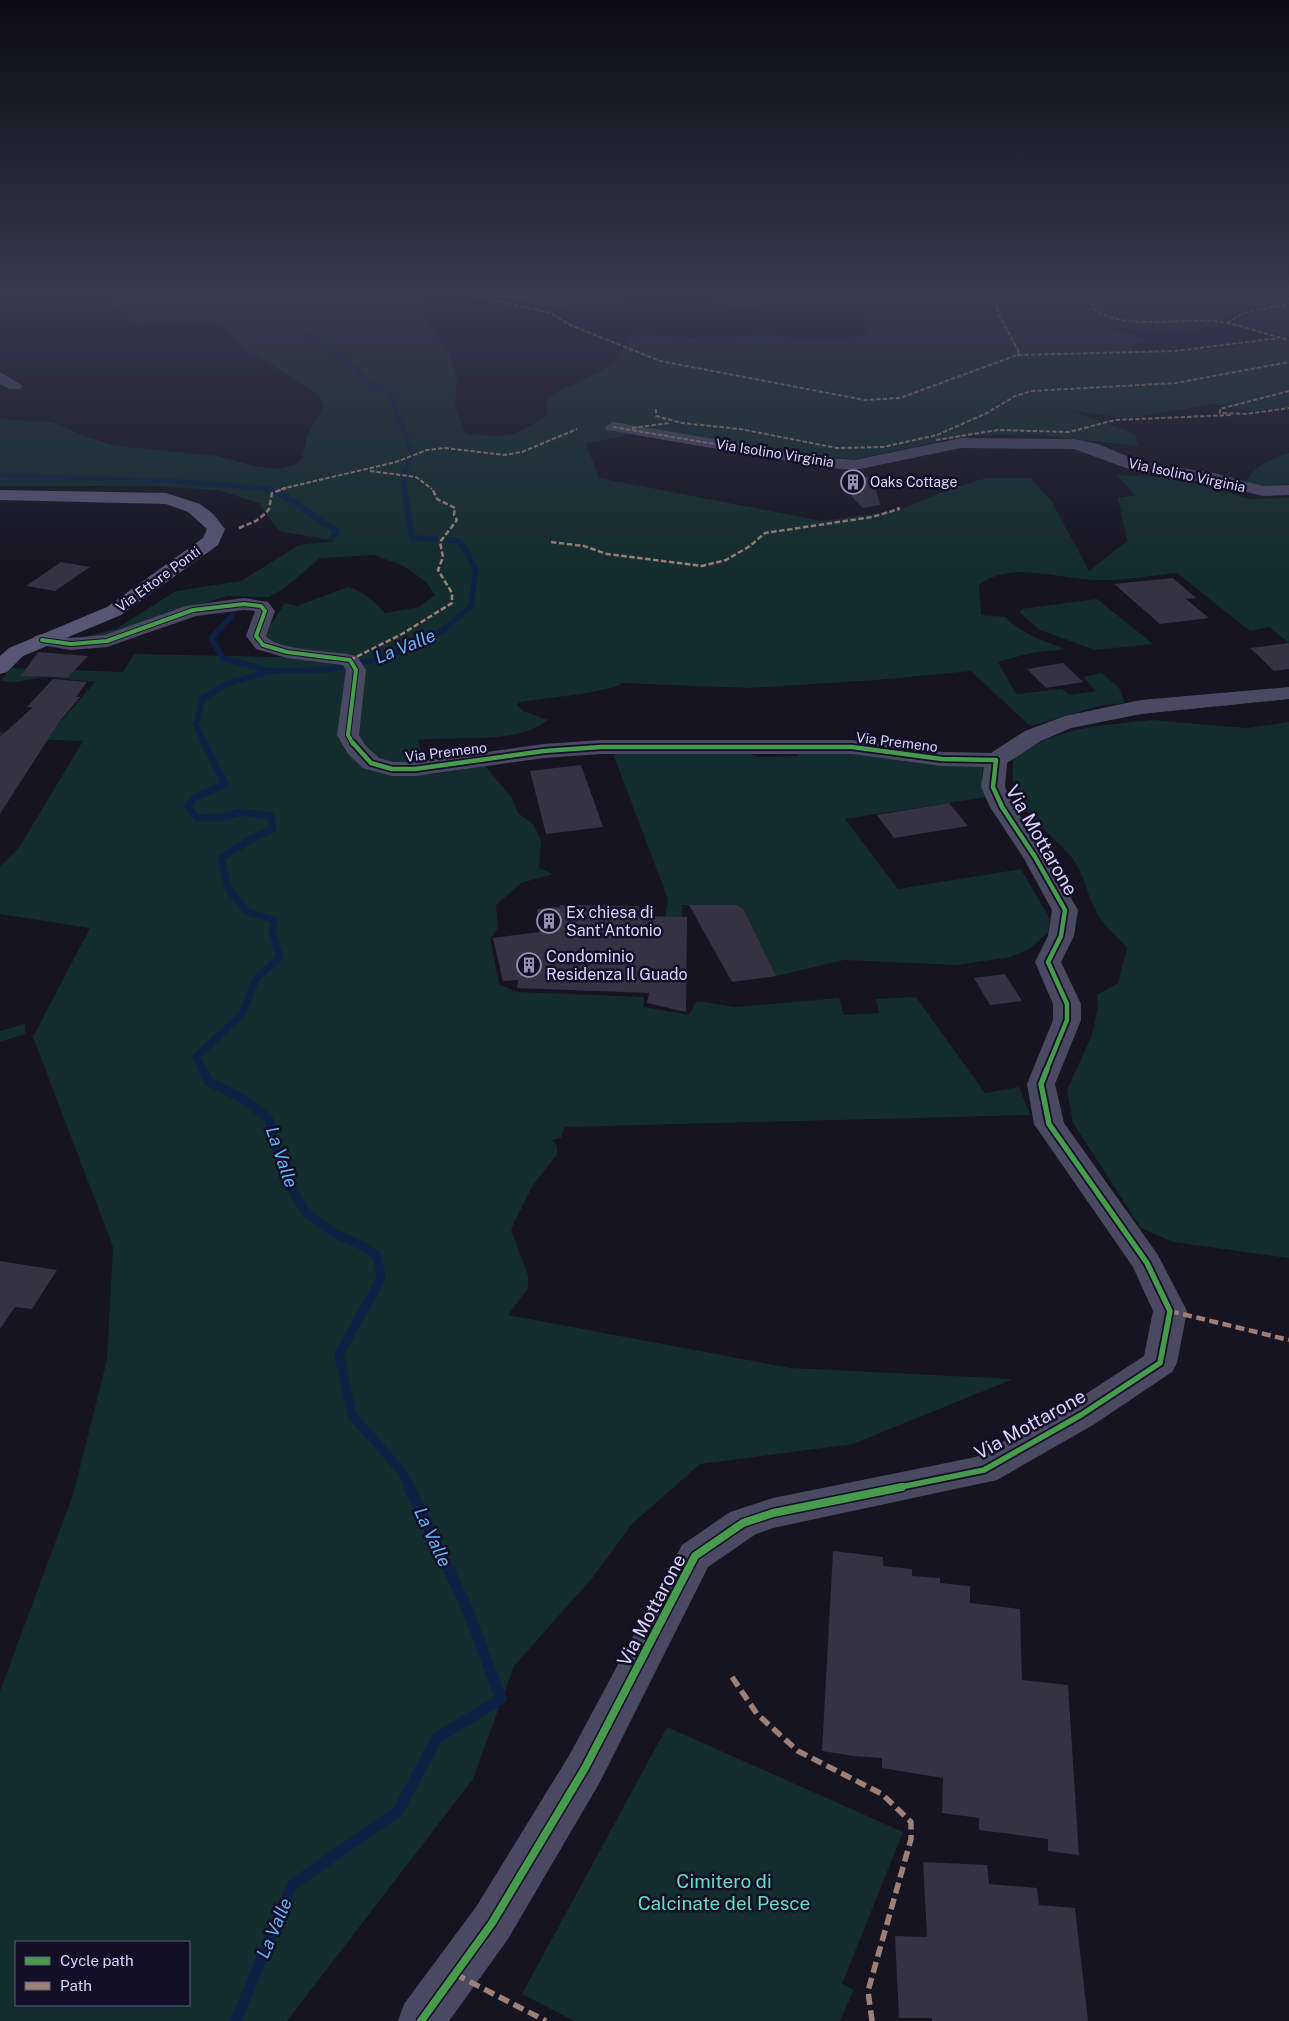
<svg xmlns="http://www.w3.org/2000/svg" width="1289" height="2021" viewBox="0 0 1289 2021" font-family="'Public Sans',sans-serif">
<rect width="100%" height="100%" fill="#161421"/>
<g fill="#132c2d" fill-rule="evenodd">
<path d="M253 289H426L425 300 418 307 428 326 448 350 457 378 455 406 466 434C508 437 512 440 547 414V397L601 371 614 361 636 334 690 338 769 335 832 342 868 334 857 313C799 312 735 318 682 289H1289V300L1249 307 1217 321 1219 325 1188 330 1113 328 1114 331 1150 339 1132 346 1141 349 1161 350 1226 348 1270 339 1289 341V407L1252 411 1214 404 1130 418 1071 411 1130 432 1136 436 1138 446 1040 435H970L856 459 824 457 654 429 586 444 599 478 822 521 899 510 947 490 986 478H1030L1051 500 1089 571 1127 541 1118 498 1135 495 1117 475 1158 477 1208 486 1248 499 1289 498V643L1269 627 1250 631 1177 573C1150 576 1122 581 1095 580 1060 579 1009 560 979 585L981 615 1005 617C1022 634 1043 641 1065 649L1031 653 998 662 1016 694 1062 689 1070 695 1096 691 1083 677 1102 673 1119 688 1125 703 1103 705 1030 726 971 671 876 680 749 688 622 683C614 692 538 699 520 702L517 705 523 711 548 720C513 746 459 735 418 740L429 775 485 766 512 798 518 813 533 824 541 840 539 868 553 874 521 883 496 905 498 928 490 939 499 984 517 992 644 997 643 1007 689 1015 697 1001 736 1007 839 998 844 1015 879 1013 876 999 916 997 985 1093 1019 1087 1030 1115 565 1127 561 1138 552 1140 557 1146V1155L533 1185 511 1229 528 1275V1288L508 1315 790 1368 1013 1379 853 1444 700 1464 632 1524 593 1577 514 1666 473 1779 287 2021H0V1691L73 1495 107 1360 113 1247 33 1037 90 928 0 914V866L18 849 83 741 0 738V732L34 733 46 719 62 720 95 682 46 677 15 682 1 681 11 668 123 672 134 654 283 657 307 652C291 649 276 648 265 634L285 603 297 606 348 587C364 591 374 602 385 613L419 607 435 595 426 582 404 566 374 555 320 558 285 588 269 597 227 596 183 609 131 629 90 640 88 636 116 629 176 591 241 581 299 545 335 541 279 531 259 503 218 490 149 486H0V419L52 422 85 436 116 446 218 456 254 466 276 469 295 465 302 459 307 436 323 407 319 395 236 342 226 327 220 323 185 321 136 323 132 322 125 310 106 309 112 302 121 299C162 296 216 308 253 289ZM16 1942H189V2005H16Z"/>
<path d="M1289 306V337L1236 324 1248 315Z"/>
<path d="M1289 453V484L1262 487 1245 484C1252 467 1272 458 1289 453Z"/>
<path d="M1097 599 1153 644 1095 650 1040 630 1020 613 1021 609Z"/>
<path d="M1152 720 1247 728 1289 722V1258L1173 1242 1141 1228 1073 1123 1067 1090 1092 1035 1098 1008 1097 995 1118 983 1127 948C1118 937 1104 926 1097 913 1087 896 1084 873 1072 858 1044 823 1004 810 1014 758 1059 726 1099 726 1152 720Z"/>
<path d="M741 750 757 757 798 756 799 753 861 752 975 763 985 768 982 773 987 797 845 819 898 889 1021 869 1050 919 1048 932 1031 948 1011 957 957 965 844 960 776 976 744 910 738 905H682V917H665L668 899 614 756 625 751Z"/>
<path d="M25 1024V1034L0 1042V1031Z"/>
<path d="M667 1727 903 1832 842 1984 854 1990 840 2021H574L522 1994Z"/>
</g>
<g fill="none" stroke-linecap="round" stroke-linejoin="round">
<g stroke="#0d2144" stroke-width="4.5">
<path d="M128 289 179 307 260 311 279 316 354 367 368 382 389 394 413 454 404 472V489"/>
<path d="M0 475 189 482 269 489"/>
</g>
<g stroke="#0d2144" stroke-width="5.5">
<path d="M261 488C290 492 311 518 337 531L332 538"/>
<path d="M404 488 412 538 436 539"/>
<path d="M232 616 211 638 223 658 270 671"/>
<path d="M205 744 196 725 203 698 227 684 270 671 326 670 384 658 442 631 471 606 476 569 460 541 448 540"/>
</g>
<path stroke="#0d2144" stroke-width="7" d="M203 1071 196 1057 242 1014 256 979 280 957 272 931 274 920 246 911 228 888 221 858 253 838 273 829 271 816 241 812 222 817 197 818 187 806 194 798 225 784 204 743"/>
<path stroke="#0d2144" stroke-width="9" d="M202 1069 208 1081 245 1100 269 1119 274 1144 288 1166V1184L307 1213 334 1233 359 1244 377 1256 381 1279 339 1354 352 1415 403 1473 410 1488"/>
<path stroke="#0d2144" stroke-width="11" d="M236 2021 292 1885 398 1811 437 1738 501 1699 467 1608 409 1487"/>
</g>
<g fill="#343243">
<path d="M846 477H872L880 505 863 508 852 497Z"/>
<path d="M61 562 90 567 55 591 26 586Z"/>
<path d="M1173 578 1196 598 1186 599 1209 618 1160 624 1114 584Z"/>
<path d="M1289 643V669L1274 671 1250 648Z"/>
<path d="M38 652 88 656 68 677 21 676Z"/>
<path d="M1063 663 1083 682 1046 688 1027 669Z"/>
<path d="M53 679 87 682 76 697H80L59 722 0 814V737L33 707H27Z"/>
<path d="M581 765 603 827 546 834 530 771Z"/>
<path d="M949 803 968 826 894 838 877 815Z"/>
<path d="M560 905 639 906V916L687 917 686 1012 647 1003 649 993 517 988 518 980 503 981 493 938 540 932 537 909 560 907Z"/>
<path d="M689 905H738L744 910 776 976 732 982Z"/>
<path d="M1005 974 1022 1001 990 1005 974 978Z"/>
<path d="M0 1261 57 1270 32 1309 15 1307 0 1329Z"/>
<path d="M833 1551 883 1557V1566L912 1569V1576L940 1578V1583L970 1586V1603L1020 1609 1022 1680 1068 1685 1079 1855 1048 1851V1839L979 1830V1818L942 1813 943 1778 882 1768V1758L853 1756 822 1751Z"/>
<path d="M923 1862 987 1865 989 1884 1037 1888 1039 1905 1075 1908 1088 2021H932V2018H899L895 1936 927 1937Z"/>
</g>
<g fill="none" stroke-linecap="round" stroke-linejoin="round">
<g fill="#4a4962" fill-rule="evenodd">
<path d="M466 289H497L550 298 617 296 624 300 617 304 592 303 550 306 473 293Z"/>
<path d="M0 372 23 386 20 389H10L0 384Z"/>
<path d="M613 422 828 458 855 460 961 438 1074 439 1098 444 1141 462 1214 473 1263 486 1289 485V495L1263 496 1211 483 1137 472 1074 449 961 448 855 470 828 468 607 430 605 427Z"/>
<path d="M244 598 268 602 275 611 266 636C279 652 336 650 357 656L366 670 359 735 365 745 379 758 393 762H415L544 744 601 740H852L942 752 991 753 1025 731 1065 716 1141 700 1289 687V699L1141 714 1071 728 1041 741 1007 763 1005 787 1014 807 1047 857 1078 910 1074 936 1061 962 1081 1004V1020L1055 1084 1064 1123 1158 1255 1187 1311 1177 1363 1172 1372 1093 1425 997 1480 773 1528 756 1534 708 1567 600 1782 508 1939 449 2021H398L404 2004 476 1907 570 1754 682 1545 730 1512 773 1498 976 1457 1069 1405 1144 1356 1153 1311 1133 1267 1034 1124 1027 1084 1053 1020V1004L1035 962 1048 936 1052 910 1023 857 990 807 981 787 984 767 942 766 852 754H601L544 758 415 776H392L363 768 348 754 337 735 346 670 343 665 287 658 256 649 246 636 255 611 244 610 196 616 107 647 71 650 35 644 32 640 35 636 42 634 71 638 104 635 186 606Z"/>
</g>
<path fill="#575674" fill-rule="evenodd" d="M0 490 166 493 200 504 213 514 225 529 218 545 121 615 23 656 7 672 0 674V656L9 648 107 607 203 538 207 529 188 512 166 504 0 500Z"/>
<g stroke="#9e8076" stroke-width="2" stroke-dasharray="4.5 2" stroke-linecap="butt">
<path d="M454 289 453 291 551 313 570 325 660 361 865 400 900 398 1017 355 1175 351 1279 338"/>
<path d="M992 289 999 315 1020 354 1017 355"/>
<path d="M1087 289 1093 308C1119 331 1181 318 1214 321 1240 324 1264 334 1289 340"/>
<path d="M1227 323 1243 313 1289 304"/>
<path d="M1289 391 1220 409V413L1246 414 1289 408"/>
<path d="M656 409V416L682 423 740 429 837 448 883 447 937 435 987 413 1015 396 1032 391 1176 383 1289 362"/>
<path d="M613 427 828 463"/>
<path d="M632 428 669 423"/>
<path d="M936 440 998 430 1069 432 1115 420 1231 415"/>
<path d="M370 471 416 477 432 489"/>
<path d="M281 489 396 462 427 450 445 448 504 455 522 452 577 429"/>
</g>
<g stroke="#9e8076" stroke-width="2.5" stroke-dasharray="5.5 2.5" stroke-linecap="butt">
<path d="M239 528 256 521 266 513 269 509 272 493 286 488"/>
<path d="M551 542 584 546 607 554 702 566 726 560 750 546 765 533 872 517 899 509 898 507"/>
<path d="M350 660 402 634 452 603V593L438 570 443 557 440 542 457 520 454 515 455 508 437 499 432 488"/>
</g>
<path stroke="#9e8076" stroke-width="4.5" stroke-dasharray="9 4.5" stroke-linecap="butt" d="M1170 1311 1289 1340"/>
<g stroke="#9e8076" stroke-width="5.5" stroke-dasharray="11 5.5" stroke-linecap="butt">
<path d="M732 1677 757 1714 798 1751 882 1794 911 1822V1839L868 1991 872 2021"/>
<path d="M455 1974 546 2021"/>
</g>
<g stroke="#130f26" stroke-width="6">
<path id="cycleway-far3" d="M42 640 71 644 107 641 193 610 244 604 261 606 265 611 256 636 263 645 287 652 350 660 356 670 348 735 353 744"/>
</g>
<g stroke="#130f26" stroke-width="8">
<path id="cycleway-far2" d="M353 743 371 763 392 769H415L544 751 601 747H852L942 759 996 760 993 787 1002 807 1035 857 1065 910 1061 936 1048 962 1067 1004V1020L1046 1071"/>
</g>
<g stroke="#130f26" stroke-width="9">
<path id="cycleway-far1" d="M896 1488 984 1470 1081 1415 1160 1363 1170 1311 1147 1263 1049 1124 1041 1084 1047 1069"/>
</g>
<g stroke="#130f26" stroke-width="11">
<path id="cycleway" d="M421 2021 492 1923 585 1768 695 1556 743 1523 773 1513 902 1487"/>
</g>
<use href="#cycleway-far3" stroke="#469c4c" stroke-width="4"/>
<use href="#cycleway-far2" stroke="#469c4c" stroke-width="4.5"/>
<use href="#cycleway-far1" stroke="#469c4c" stroke-width="5.5"/>
<use href="#cycleway" stroke="#469c4c" stroke-width="8"/>
</g>
<linearGradient id="sky" x2="0" y2="1"><stop stop-color="#0c0b12"/><stop offset="0.51" stop-color="#363a4e"/><stop offset="1" stop-color="#363a4e" stop-opacity="0"/></linearGradient>
<rect width="1289" height="572" fill="url(#sky)"/>
<defs>
<g id="building-ring" transform="scale(1.25)"><circle r="9.5" fill="#130f26" stroke="#9591b1" stroke-width="1.5"/><path d="M-4-6H4V6H1V3H-1V6H-4ZM-2.5-4.3h1.7v1.8h-1.7ZM.8-4.3h1.7v1.8H.8ZM-2.5-1h1.7V.8h-1.7ZM.8-1h1.7V.8H.8Z" fill="#9591b1"/></g>
</defs>
<g fill-rule="evenodd">
<use href="#building-ring" x="853" y="482"/>
<use href="#building-ring" x="549" y="921"/>
<use href="#building-ring" x="529" y="965"/>
</g>
<g text-anchor="middle" dominant-baseline="central" stroke-width="5" stroke-linejoin="round" paint-order="stroke">
<g font-size="14" fill="#d9d4ff" stroke="#130f26">
<text transform="translate(775 453) rotate(9)">Via Isolino Virginia</text>
<text transform="translate(1187 475) rotate(12)">Via Isolino Virginia</text>
<text transform="translate(158 579) rotate(-36)">Via Ettore Ponti</text>
<text transform="translate(897 742) rotate(7)">Via Premeno</text>
<text transform="translate(446 752) rotate(-7)">Via Premeno</text>
</g>
<g font-size="14" fill="#d9d4ff" stroke="#130f26" text-anchor="start">
<text x="870" y="482">Oaks Cottage</text>
</g>
<g font-size="16" fill="#d9d4ff" stroke="#130f26" text-anchor="start">
<text x="566" y="912">Ex chiesa di<tspan x="566" dy="18">Sant'Antonio</tspan></text>
<text x="546" y="956">Condominio<tspan x="546" dy="18">Residenza Il Guado</tspan></text>
</g>
<g font-size="18" font-style="italic" fill="#62b6ff" stroke="#130f26">
<text transform="translate(405 646) rotate(-22)">La Valle</text>
<text transform="translate(282 1157) rotate(71)">La Valle</text>
<text transform="translate(433 1537) rotate(65)">La Valle</text>
<text transform="translate(274 1928) rotate(-67)">La Valle</text>
</g>
<g font-size="19" fill="#d9d4ff" stroke="#130f26">
<text transform="translate(1042 840) rotate(60)">Via Mottarone</text>
<text transform="translate(1030 1424) rotate(-29)">Via Mottarone</text>
<text transform="translate(651 1610) rotate(-62)">Via Mottarone</text>
</g>
<g font-size="19" fill="#5fe0c0" stroke="#130f26">
<text x="724" y="1881">Cimitero di<tspan x="724" dy="22">Calcinate del Pesce</tspan></text>
</g>
</g>
<rect x="15" y="1941" width="175" height="65" fill="#130f26" stroke="#625e7d"/>
<rect x="25" y="1957" width="25" height="8" fill="#469c4c" stroke="#625e7d"/>
<text x="60" y="1966" font-size="15" fill="#d9d4ff">Cycle path</text>
<rect x="25" y="1982" width="25" height="8" fill="#9e8076" stroke="#625e7d"/>
<text x="60" y="1991" font-size="15" fill="#d9d4ff">Path</text>
</svg>
